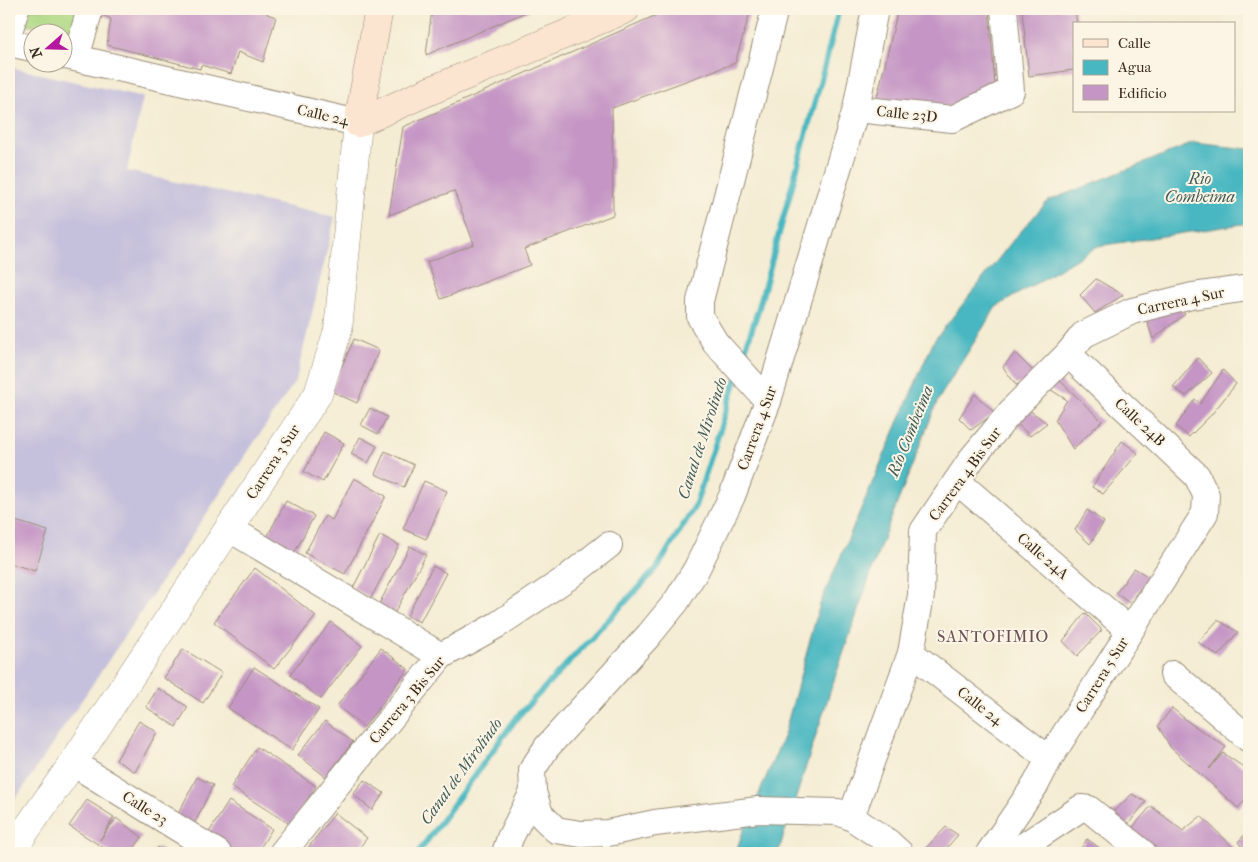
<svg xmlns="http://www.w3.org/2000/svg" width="1258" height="862" viewBox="0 0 1258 862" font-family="'IM FELL French Canon',serif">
<rect width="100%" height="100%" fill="#fcf5e5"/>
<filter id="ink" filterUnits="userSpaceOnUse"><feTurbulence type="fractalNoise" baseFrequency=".02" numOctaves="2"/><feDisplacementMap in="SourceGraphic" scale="10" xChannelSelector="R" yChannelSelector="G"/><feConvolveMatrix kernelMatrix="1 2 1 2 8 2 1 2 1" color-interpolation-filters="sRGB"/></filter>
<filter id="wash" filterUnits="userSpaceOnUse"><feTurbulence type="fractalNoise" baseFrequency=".0096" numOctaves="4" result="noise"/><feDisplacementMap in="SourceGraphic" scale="20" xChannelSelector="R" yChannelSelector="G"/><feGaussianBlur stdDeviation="1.12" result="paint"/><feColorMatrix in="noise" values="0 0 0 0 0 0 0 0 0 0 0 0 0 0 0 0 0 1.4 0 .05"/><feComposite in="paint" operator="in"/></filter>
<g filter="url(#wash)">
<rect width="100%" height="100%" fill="#f4ecd3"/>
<path fill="#c5c0db" d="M9 67 143 97 127 171 335 217 296 380 9 809Z"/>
<path fill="#afd984" stroke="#758251" d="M25 9H79L72 33 20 23Z"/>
<path fill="#48b7c1" stroke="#427070" d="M1194 143 1249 149V223L1098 246 996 307 938 400 881 544 831 689 778 853H736L741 836 784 735 820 604 933 342 1014 239 1048 201Z"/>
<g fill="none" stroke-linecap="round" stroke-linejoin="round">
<g stroke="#48b7c1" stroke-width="6">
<path d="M741 363 759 307 825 65 839 9"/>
<path d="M418 853 518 716 657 568 695 506 737 377"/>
</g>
</g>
<g id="blocks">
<g fill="#c596c5">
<path d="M101 9H214L213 10 218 11 219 9H269L267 14 276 17 263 62 238 52 231 74 201 65 200 69 107 45 111 19 100 14Z"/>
<path d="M432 9H533L426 55Z"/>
<path d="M670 9H751L735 63 612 108 613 215 524 249 530 265 441 299 427 262 474 244 454 191 389 215 403 127Z"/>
<path d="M898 9H989L995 86 948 107 876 102Z"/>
<path d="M1022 9H1075L1077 24H1074V70L1029 76Z"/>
<path d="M1096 279 1123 295 1095 313 1080 295Z"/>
<path d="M1175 304 1185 314 1153 339 1147 321Z"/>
<path d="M354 339 379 350 357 403 331 391Z"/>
<path d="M1015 353 1039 377 1016 385 1003 367Z"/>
<path d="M1198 358 1212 373 1186 396 1173 387Z"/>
<path d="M1223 370 1236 384 1211 415 1189 437 1176 426 1195 399 1200 404Z"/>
<path d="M1055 376 1102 421 1073 449 1055 420 1067 400 1045 386Z"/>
<path d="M975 394 995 413 971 430 959 418Z"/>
<path d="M1025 407 1047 423 1030 436 1016 423Z"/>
<path d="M370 408 387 417 378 434 361 425Z"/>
<path d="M324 432 344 443 323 482 304 472Z"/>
<path d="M360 437 377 446 368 463 351 454Z"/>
<path d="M1122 441 1138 453 1103 494 1092 487Z"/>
<path d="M385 451 414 465 404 487 375 474Z"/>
<path d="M354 478 386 496 345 574 305 553 325 516 332 520Z"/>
<path d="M424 481 447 491 426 539 403 529Z"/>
<path d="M286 501 314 516 295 552 267 537Z"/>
<path d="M1087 510 1104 522 1090 544 1075 530Z"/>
<path d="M9 519 48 531 35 571 9 563Z"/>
<path d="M380 535 399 545 371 598 353 588Z"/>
<path d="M410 546 426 555 394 614 378 606Z"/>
<path d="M433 566 446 573 420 622 407 616Z"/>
<path d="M255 568 316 616 274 669 214 622Z"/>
<path d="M1134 568 1149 577 1129 603 1116 593Z"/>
<path d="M1085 613 1102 630 1077 656 1063 641Z"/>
<path d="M1218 620 1238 632 1218 656 1198 642Z"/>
<path d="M331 622 362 646 321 699 290 675Z"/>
<path d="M381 648 408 669 364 727 337 706Z"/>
<path d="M183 649 222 673 203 703 164 678Z"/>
<path d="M254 667 319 709 292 750 228 708Z"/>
<path d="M158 688 188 707 176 727 146 707Z"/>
<path d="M1172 708 1190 723 1226 747 1209 769 1223 753 1249 771V796L1238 808 1171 748 1158 726Z"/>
<path d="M139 721 157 732 135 772 116 760Z"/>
<path d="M325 721 353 742 326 777 298 755Z"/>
<path d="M257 747 316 786 291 825 231 787Z"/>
<path d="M197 777 213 785 194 825 177 816Z"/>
<path d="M364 780 384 793 372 810 353 794Z"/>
<path d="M1132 794 1146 802 1125 828 1109 816Z"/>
<path d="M87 800 114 817 100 840 116 818 142 837 131 853H112L69 826Z"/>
<path d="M229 801 272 829 257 853H230L206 837Z"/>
<path d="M1151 806 1183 831 1201 816 1239 853H1152L1128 833Z"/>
<path d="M335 813 367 838 355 853H304Z"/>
<path d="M946 827 958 835 942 853H931L925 849Z"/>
<path d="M1249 830V853H1246L1238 842Z"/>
<path d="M1087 839 1107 853H1078Z"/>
<path d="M158 847 165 853H153Z"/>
</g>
</g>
</g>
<g filter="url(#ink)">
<use href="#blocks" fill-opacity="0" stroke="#988b78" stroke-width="1"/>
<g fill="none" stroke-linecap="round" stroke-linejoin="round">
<g stroke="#988b78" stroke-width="28">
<g id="minor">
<path d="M875 9 856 109 768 401 732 496 696 570 676 602 649 635 547 747 532 770 533 792 540 814 556 830 581 834 608 833 655 823 758 810 838 812 851 817 888 842 900 853"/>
<path d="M9 32 16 9"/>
<path d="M9 43 32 48"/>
<path d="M62 55 358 123"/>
<path d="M76 58 90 9"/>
<path d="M856 109 952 119 1011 91 1004 9"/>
<path d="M768 401 715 342 700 317V301L775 9"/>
<path d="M957 481 1130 631"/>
<path d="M230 529 441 656"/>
<path d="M911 653 1049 759"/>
<path d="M1173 674 1249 739"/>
<path d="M73 763 218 853"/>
<path d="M851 817 911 653 921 595 923 531 973 457 1014 408 1068 354 1083 335 1132 311 1192 296 1249 288"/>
<path d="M282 853 441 656 497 625 567 578 609 545"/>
<path d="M505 853 510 838 533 792"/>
<path d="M989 853 1036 784 1049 759 1205 513 1206 495 1197 476 1068 354"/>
<path d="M1013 853 1081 808 1089 809 1143 853"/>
</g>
</g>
<g stroke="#988b78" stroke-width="29">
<path id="tertiary" d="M10 853 73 763 318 394 338 330 358 123"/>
</g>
<g stroke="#988b78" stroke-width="29">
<g id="secondary">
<path d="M358 123 427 92 626 9"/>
<path d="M358 123 379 9"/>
</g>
</g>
<use href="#minor" stroke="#fff" stroke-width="26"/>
<use href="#tertiary" stroke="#fff" stroke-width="28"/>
<use href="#secondary" stroke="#fce5d0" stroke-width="28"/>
</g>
</g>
<g text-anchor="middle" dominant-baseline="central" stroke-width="4" stroke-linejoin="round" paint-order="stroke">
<g font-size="15" fill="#3b2a1e" stroke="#fcf5e5">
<text transform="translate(907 114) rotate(6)">Calle 23D</text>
<text transform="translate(323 115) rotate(13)">Calle 24</text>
<text transform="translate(1181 301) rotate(-12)">Carrera 4 Sur</text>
<text transform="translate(1140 422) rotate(43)">Calle 24B</text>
<text transform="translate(757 428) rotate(-70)">Carrera 4 Sur</text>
<text transform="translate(273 462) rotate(-57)">Carrera 3 Sur</text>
<text transform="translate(965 474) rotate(-54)">Carrera 4 Bis Sur</text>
<text transform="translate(1043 556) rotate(41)">Calle 24A</text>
<text transform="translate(1102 675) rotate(-58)">Carrera 5 Sur</text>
<text transform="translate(407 700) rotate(-50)">Carrera 3 Bis Sur</text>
<text transform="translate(980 706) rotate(38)">Calle 24</text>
<text transform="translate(145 808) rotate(32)">Calle 23</text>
</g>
<g font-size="16" font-style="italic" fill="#405b57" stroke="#fcf5e5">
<text x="1200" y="178">Rio<tspan x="1200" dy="18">Combeima</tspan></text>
<text transform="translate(910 431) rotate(-68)">Río Combeima</text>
<text transform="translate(702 438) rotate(-72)">Canal de Mirolindo</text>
<text transform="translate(461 771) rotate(-54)">Canal de Mirolindo</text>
</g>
<g font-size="16" letter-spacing="1" fill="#6b5058" stroke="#fcf5e5">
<text x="993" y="636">SANTOFIMIO</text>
</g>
</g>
<rect width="1258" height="862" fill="none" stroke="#fcf5e5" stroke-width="30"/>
<rect x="1073" y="22" width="162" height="90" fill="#fcf5e5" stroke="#afa495"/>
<rect x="1083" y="39" width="25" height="8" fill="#fce5d0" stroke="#afa495"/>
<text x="1118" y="48" font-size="15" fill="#3b2a1e">Calle</text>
<rect x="1083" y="60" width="25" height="15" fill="#48b7c1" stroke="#afa495"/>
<text x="1118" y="72" font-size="15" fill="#3b2a1e">Agua</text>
<rect x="1083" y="85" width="25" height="15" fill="#c596c5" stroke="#afa495"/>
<text x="1118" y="98" font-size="15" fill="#3b2a1e">Edificio</text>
<g transform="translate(48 48) rotate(250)"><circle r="24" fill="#fcf5e5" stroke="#afa495"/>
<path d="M0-4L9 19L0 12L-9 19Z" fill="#b5179e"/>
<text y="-8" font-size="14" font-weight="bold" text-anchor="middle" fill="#3b2a1e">N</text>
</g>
</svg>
